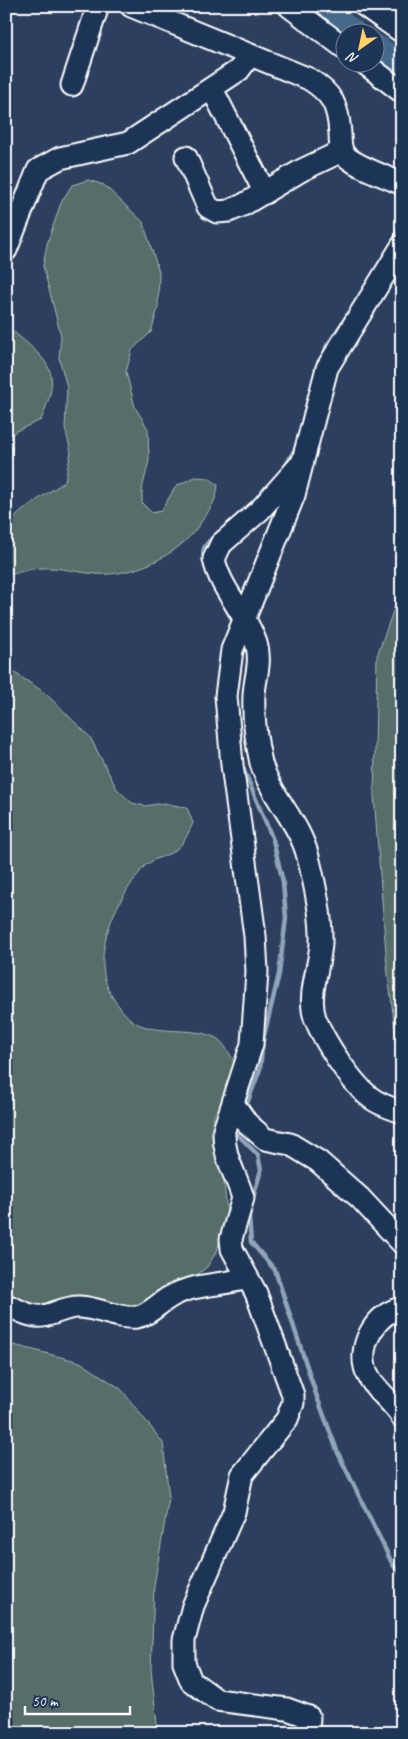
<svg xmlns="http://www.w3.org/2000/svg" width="408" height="1739" viewBox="0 0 408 1739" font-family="Caveat,sans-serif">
<rect width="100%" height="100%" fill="#2d3f5e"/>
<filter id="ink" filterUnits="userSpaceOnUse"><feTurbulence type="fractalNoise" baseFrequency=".02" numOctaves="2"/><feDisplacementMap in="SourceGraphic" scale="10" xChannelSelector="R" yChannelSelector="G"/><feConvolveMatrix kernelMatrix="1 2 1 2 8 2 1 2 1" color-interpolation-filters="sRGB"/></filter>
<g filter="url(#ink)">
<g fill="#576d69" stroke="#abb6b4">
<path d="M88 180 104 185 143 222 159 272 158 308 151 332 132 350 126 372 135 407 148 429 149 461 142 489V503L152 513 161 511 176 486 195 477 209 478 218 485C217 501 208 512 199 525 179 555 133 577 96 574 59 570 48 562 10 575L6 574C6 561 3 543 6 531 11 513 50 493 65 481L71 452 65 428 67 387 59 358 61 336 43 266 47 244 61 203 72 185Z"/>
<path d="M6 329 13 331C51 364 62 370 41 420L16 431 6 438Z"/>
<path d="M402 586V1051L397 1045 387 966 374 796 377 656Z"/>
<path d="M6 667 45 693 90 737 117 789 132 803 145 806 164 803 187 808 193 823C188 833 184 845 174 851 165 857 151 859 144 867 114 902 84 964 118 1005 126 1015 131 1022 143 1026 164 1034 200 1027 218 1039 225 1044 231 1057 236 1064L230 1095 214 1115 213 1129 223 1173 227 1213 217 1251 207 1267 189 1281 165 1289 134 1307 52 1308 6 1300Z"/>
<path d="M6 1343 80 1362 121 1389 163 1443 169 1498 154 1585 151 1670 158 1733H6Z"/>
</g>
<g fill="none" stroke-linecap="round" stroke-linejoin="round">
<g stroke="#8fa5b9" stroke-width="4.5">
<path d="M393 244 402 220"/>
<path d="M324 356 326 347 347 316"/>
<path d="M285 467 296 447"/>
<path d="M206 565C199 549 205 544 218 533"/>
<path d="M224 604 235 626"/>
<path d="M241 763 273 840 283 882 286 918 279 974 263 1040 260 1069 245 1109"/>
<path d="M240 1127 238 1135 258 1155 261 1170 252 1201"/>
<path d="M250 1208 249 1217 251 1242 275 1270 317 1397 338 1453 393 1565 402 1576"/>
</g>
<g stroke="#44698b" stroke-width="25">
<path d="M318 6 353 32"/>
<path d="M376 47 402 64"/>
</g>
<g stroke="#fff" stroke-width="25">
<g id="minor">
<path d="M131 6 309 79C333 94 338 106 340 133 340 140 340 147 343 153 351 165 388 177 402 184"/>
<path d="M289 6 346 49"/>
<path d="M365 6 402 32"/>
<path d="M363 62 402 92"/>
<path d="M72 85 98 6"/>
<path d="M212 89 265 193"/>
<path d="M186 157 208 207 217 212 229 211 243 205 302 170 342 151"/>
<path d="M6 250 38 170 60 158 128 143 239 70 250 55"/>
<path d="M299 466 260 510 221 544 214 559C220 589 246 613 256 643 262 661 255 677 254 695 253 717 256 741 261 763 271 797 300 823 308 857 315 884 322 915 321 943 320 966 307 995 315 1018 324 1041 351 1083 371 1098 380 1105 391 1108 402 1112"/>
<path d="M234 1105 247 1123 265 1139 290 1144 318 1161 360 1198 402 1243"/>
<path d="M6 1305C17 1309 30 1318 43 1316 55 1314 67 1306 80 1307 99 1308 117 1319 137 1317 149 1315 159 1303 170 1297 194 1283 221 1286 247 1278"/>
<path d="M402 1308C377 1312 359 1343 365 1367 370 1387 392 1400 402 1417"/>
<path d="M308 1733 309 1717 287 1709 217 1700 191 1681 184 1663V1640L193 1606 234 1512 242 1475 287 1419 293 1403V1395L256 1293 232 1249 231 1239 243 1198C236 1173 223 1158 224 1130L252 1044 257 972 255 936 232 765 226 696 232 650 294 495 327 368 402 246"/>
</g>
</g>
<use href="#minor" stroke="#1d3557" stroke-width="21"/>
</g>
</g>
<rect width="408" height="1739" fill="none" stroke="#1d3557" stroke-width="25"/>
<rect x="12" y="12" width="383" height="1714" fill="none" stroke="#fff" stroke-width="2" filter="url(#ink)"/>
<g transform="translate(360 48) rotate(213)"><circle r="24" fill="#1d3557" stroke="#77869a"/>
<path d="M0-4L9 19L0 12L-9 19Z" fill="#ffd166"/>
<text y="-8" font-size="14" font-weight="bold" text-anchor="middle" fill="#ffffff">N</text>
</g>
<path d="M25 1706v8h105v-8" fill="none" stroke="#ffffff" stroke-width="2.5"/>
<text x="32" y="1706" font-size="15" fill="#ffffff" stroke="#1d3557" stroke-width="4" paint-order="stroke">50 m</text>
</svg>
